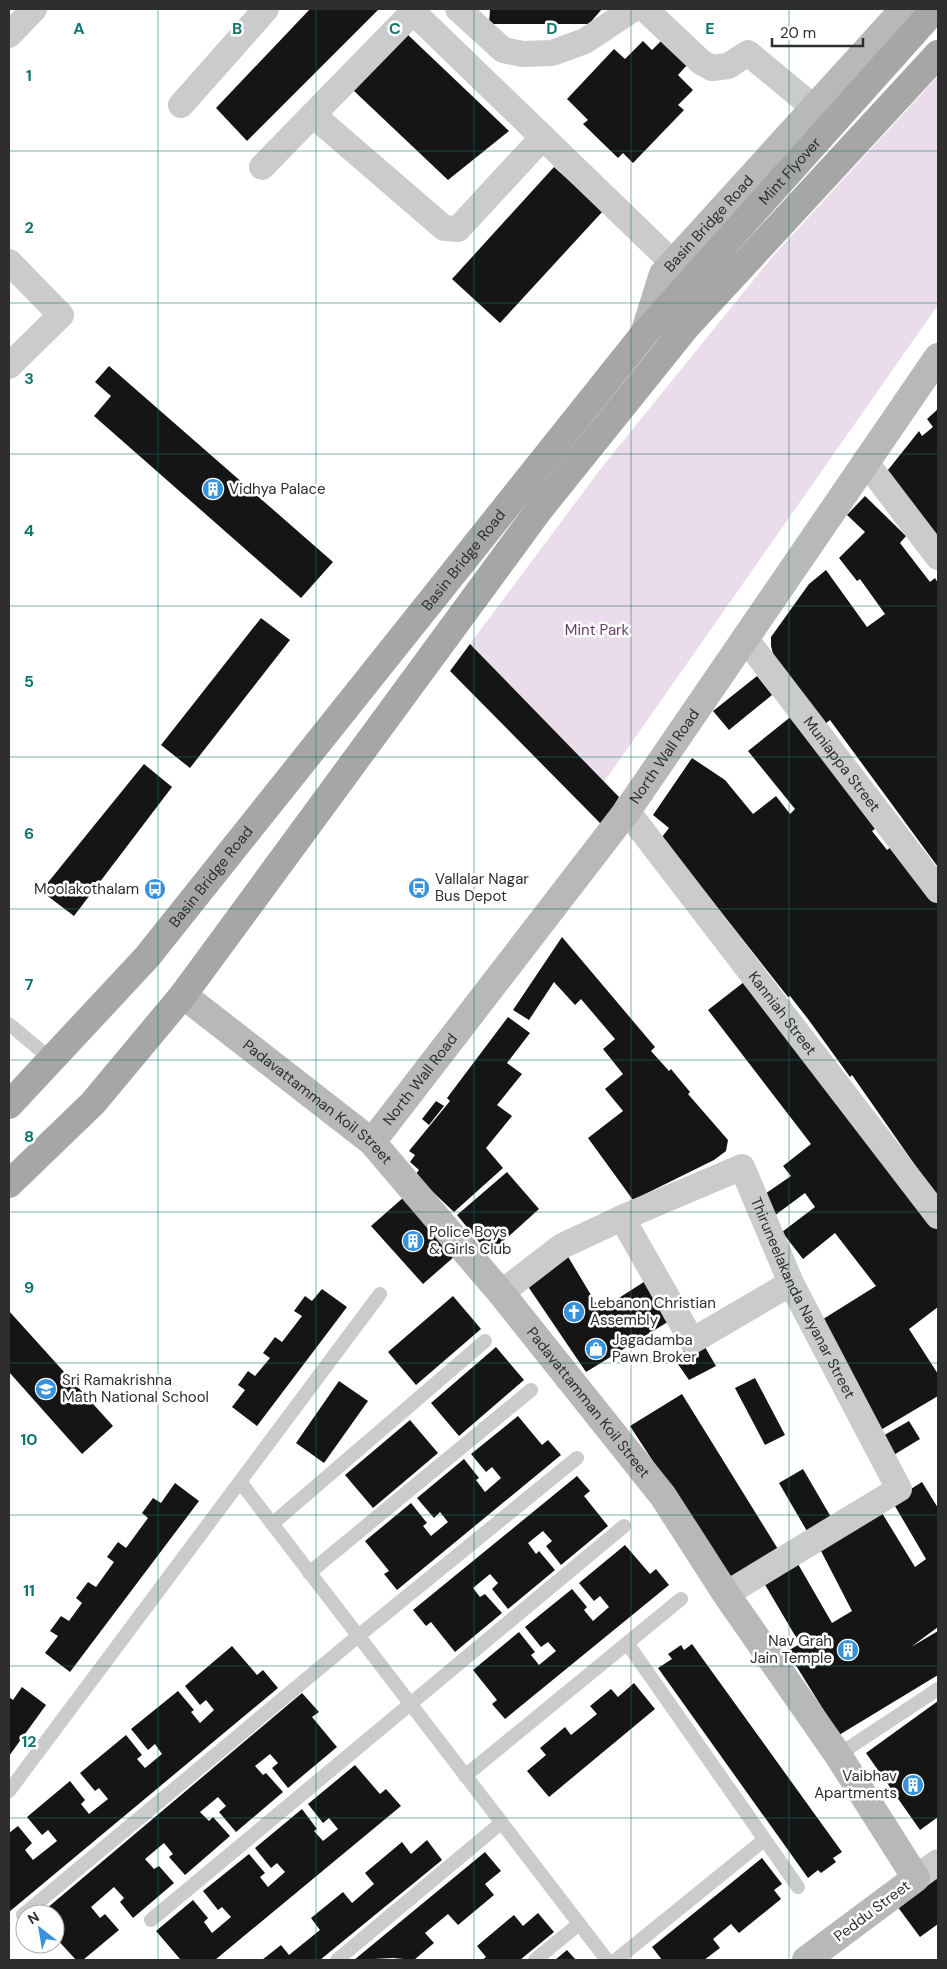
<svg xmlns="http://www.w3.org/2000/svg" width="947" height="1969" viewBox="0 0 947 1969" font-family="'DM Sans',sans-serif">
<rect width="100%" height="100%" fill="#fff"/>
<path fill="#eadcea" d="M938 76V305L604 782 470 644 602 467 773 256Z"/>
<g fill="#151515">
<path d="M310 9H379L247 141 216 108Z"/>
<path d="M490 9H602L589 24H489Z"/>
<path d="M406 33 509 131 448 180 353 90Z"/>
<path d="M662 40 687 65 678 75 693 90 678 105 684 110 633 163 623 153 618 158 583 124 588 120 567 99 614 49 625 59 643 41 652 50Z"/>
<path d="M554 167 603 211 500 323 452 279Z"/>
<path d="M109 366 333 562 301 598 94 416 111 396 95 382Z"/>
<path d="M938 409V547L884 475 919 431 922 436 933 427 927 419Z"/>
<path d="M865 496 906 536 900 543 930 582 935 578 938 583V867L830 720 825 724 773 654 771 646V637L809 584 826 570 867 627 885 614 860 579 857 581 839 558 865 532 847 515Z"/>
<path d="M261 618 290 640 190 768 161 745Z"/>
<path d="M470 644 619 797 602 825 450 671Z"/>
<path d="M757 676 772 695 729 730 713 711Z"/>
<path d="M793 715 880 825 872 831 887 850 897 843 938 897V1198L852 1075 850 1077 808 1019 790 996 788 997 662 837 669 828 653 815 692 758 725 780 753 814 776 796 790 814 795 809 748 751Z"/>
<path d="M144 764 172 787 74 916 41 891Z"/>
<path d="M562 937 655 1047 651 1051 669 1071 671 1069 690 1092 688 1094 728 1140 726 1151 714 1160 633 1200 588 1138 623 1111 605 1089 623 1074 603 1049 615 1039 581 999 575 1005 554 982 529 1020 513 1010Z"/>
<path d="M744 982 938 1225V1307L909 1329 938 1374V1396L879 1431 820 1321 876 1286 835 1233 803 1259 782 1232 815 1207 805 1193 774 1216 762 1196 791 1176 783 1166 811 1144 708 1010Z"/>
<path d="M508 1017 530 1033 507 1063 522 1074 497 1105 512 1116 486 1148 503 1168 454 1212 415 1175 419 1170 410 1162 415 1155 409 1151 450 1101 447 1098Z"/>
<path d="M436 1101 444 1106 429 1125 422 1119Z"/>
<path d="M507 1172 539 1209 489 1254 457 1215Z"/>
<path d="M404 1197 455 1256 423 1284 371 1226Z"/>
<path d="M567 1255 600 1310 647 1280 671 1320 586 1372 525 1282Z"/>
<path d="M322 1289 347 1307 257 1426 232 1407 245 1390 238 1385 248 1371 255 1376 270 1358 263 1353 275 1337 282 1342 302 1316 294 1311 305 1296 312 1301Z"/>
<path d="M453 1296 481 1329 416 1385 388 1352Z"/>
<path d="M9 1311 113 1426 82 1454 9 1372Z"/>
<path d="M702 1342 716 1366 689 1380 673 1357Z"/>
<path d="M496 1347 524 1380 459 1436 431 1403Z"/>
<path d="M755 1378 785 1435 765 1445 735 1388Z"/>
<path d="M339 1381 368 1401 324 1463 296 1443Z"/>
<path d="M682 1394 781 1554 733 1584 630 1426Z"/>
<path d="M518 1416 542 1445 548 1440 561 1455 397 1590 384 1574 389 1571 365 1541 411 1503 427 1523 423 1526 431 1536 448 1522 440 1512 434 1518 417 1498 464 1459 479 1478 476 1480 485 1492 501 1478 492 1467 486 1472 471 1454Z"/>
<path d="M410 1420 438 1453 373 1508 345 1475Z"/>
<path d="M909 1421 920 1439 892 1456 881 1437Z"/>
<path d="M803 1469 835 1524 811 1538 779 1483Z"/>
<path d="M577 1476 590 1491 584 1496 608 1526 561 1565 546 1546 552 1541 543 1531 528 1543 536 1554 539 1551 555 1570 508 1609 492 1589 498 1583 490 1574 473 1588 480 1597 485 1594 502 1613 455 1652 431 1622 426 1626 413 1610Z"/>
<path d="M922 1482 938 1508V1627L911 1647 938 1631V1675L839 1735 787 1651 800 1644 764 1583 798 1564 832 1623 852 1611 821 1551 882 1513 915 1567 926 1559 892 1501Z"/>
<path d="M175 1483 199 1501 70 1672 45 1653 58 1636 50 1631 61 1616 69 1621 82 1603 76 1598 88 1582 96 1587 114 1562 107 1557 118 1542 126 1548 148 1518 142 1513 153 1498 161 1503Z"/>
<path d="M625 1545 650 1574 656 1569 669 1585 505 1719 492 1704 497 1700 473 1670 519 1632 535 1652 531 1655 539 1665 556 1651 548 1642 541 1647 525 1627 572 1589 587 1607 584 1610 593 1621 609 1607 600 1596 594 1601 579 1583Z"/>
<path d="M692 1644 842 1852 833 1858 836 1862 821 1873 818 1870 808 1878 658 1668 672 1659 668 1654 681 1645 684 1650Z"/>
<path d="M232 1646 257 1675 263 1670 278 1688 9 1912V1833L18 1826 32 1843 25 1850 33 1860 57 1841 48 1830 42 1835 27 1817 70 1781 85 1800 81 1804 89 1814 108 1799 99 1788 95 1791 80 1773 126 1735 142 1755 137 1759 145 1768 162 1754 155 1744 148 1750 131 1729 178 1691 194 1710 191 1712 200 1723 214 1710 206 1700 200 1705 185 1686Z"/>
<path d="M634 1683 655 1709 549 1797 527 1771 546 1755 540 1748 565 1727 571 1735 597 1714 590 1706 611 1689 618 1697Z"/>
<path d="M22 1687 46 1705 9 1756V1697L13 1700Z"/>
<path d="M302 1693 319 1712 312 1717 337 1747 288 1788 272 1768 278 1763 270 1754 255 1766 263 1775 266 1773 283 1792 236 1832 219 1812 226 1806 218 1797 200 1812 209 1821 213 1817 230 1836 185 1875 169 1857 173 1854 164 1843 145 1859 154 1869 159 1866 174 1883 133 1918 120 1902 124 1898 114 1887 91 1907 100 1918 105 1914 119 1930 83 1960H76L55 1937V1914H40Z"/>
<path d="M938 1701V1817L920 1830 866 1753Z"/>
<path d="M355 1765 380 1794 386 1789 401 1806 215 1960H178L180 1959 156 1931 193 1900 208 1918 204 1922 212 1933 231 1917 222 1907 218 1910 203 1891 249 1854 265 1873 260 1877 268 1887 285 1872 277 1863 271 1868 255 1848 302 1809 317 1829 314 1831 323 1841 338 1829 329 1818 323 1823 308 1804Z"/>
<path d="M427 1840 442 1860 320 1960H262L281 1945 289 1955 320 1930 311 1918 343 1892 352 1903 374 1884 365 1873 402 1842 411 1854Z"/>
<path d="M485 1852 501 1871 485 1884 494 1895 458 1925 448 1914 425 1933 434 1943 414 1960 393 1958 354 1960Z"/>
<path d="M762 1858 782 1884 774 1890 781 1899 739 1933 731 1924 713 1939 720 1948 704 1960H662L652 1947Z"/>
<path d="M938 1869V1924L920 1937 894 1902Z"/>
<path d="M538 1913 554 1932 520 1960H482L486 1957 477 1946 514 1915 523 1926Z"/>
<path d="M567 1950 576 1960H555Z"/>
</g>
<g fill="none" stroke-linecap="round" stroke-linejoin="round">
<g stroke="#cbcbcb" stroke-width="14">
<path d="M9 1024 52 1060"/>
<path d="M241 1483 607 1960"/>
<path d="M272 1524 485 1341"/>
<path d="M309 1573 531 1390"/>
<path d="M627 1643 798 1887"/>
<path d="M838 1755 938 1689"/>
<path d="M465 1776 681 1599"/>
<path d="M9 1791 380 1294"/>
<path d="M23 1915 357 1637 577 1458"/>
<path d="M151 1920 624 1526"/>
<path d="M337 1960 501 1823"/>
<path d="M535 1960 579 1924"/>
<path d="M616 1960 764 1840"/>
</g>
<g stroke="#cbcbcb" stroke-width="26">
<path d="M410 9 673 263"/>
<path d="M458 9 503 50 523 54 552 53 585 41 633 9"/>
<path d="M645 9 701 62 712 68 728 66 748 53 813 107"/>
<path d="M9 35 34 9"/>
<path d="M181 105 266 9"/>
<path d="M313 115 444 228 458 229 543 137"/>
<path d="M262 167 413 12"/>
<path d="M9 262 61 315 9 366"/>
<path d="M865 461 938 557"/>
<path id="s1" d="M745 638 938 890"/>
<path id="s2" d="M627 811 938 1216"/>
<path d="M622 1218 692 1341 791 1283"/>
<path id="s3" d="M501 1293 562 1246 622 1218 742 1167 791 1283 899 1489 726 1594"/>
<path d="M916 1878 938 1862"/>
</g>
<g stroke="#b8b8b8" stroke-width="28">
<path id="s4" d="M644 334 663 274 904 9"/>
<path id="s5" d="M183 995 372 1142 501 1293 663 1496 726 1594 838 1755 916 1878 806 1960"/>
<path id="s6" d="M372 1142 627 811 938 357"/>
</g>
<g stroke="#a6a6a6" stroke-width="28">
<path id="s7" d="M9 1105 147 957 644 334 935 9"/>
<path d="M9 1184 93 1103 183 995 539 510 686 327 938 54"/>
</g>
</g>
<path fill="none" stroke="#0f766e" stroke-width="1" stroke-opacity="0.55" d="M158 9V1960M316 9V1960M474 9V1960M631 9V1960M789 9V1960M9 151H938M9 303H938M9 454H938M9 606H938M9 757H938M9 909H938M9 1060H938M9 1212H938M9 1363H938M9 1515H938M9 1666H938M9 1818H938"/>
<defs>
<g id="building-disc" transform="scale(1.125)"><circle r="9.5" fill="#3792dd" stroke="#fff"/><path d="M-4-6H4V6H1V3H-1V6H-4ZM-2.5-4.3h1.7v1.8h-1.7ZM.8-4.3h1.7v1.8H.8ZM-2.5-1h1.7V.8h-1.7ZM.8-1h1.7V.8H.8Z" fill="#fff"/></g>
<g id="bus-disc" transform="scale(1.125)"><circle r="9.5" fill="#3792dd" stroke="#fff"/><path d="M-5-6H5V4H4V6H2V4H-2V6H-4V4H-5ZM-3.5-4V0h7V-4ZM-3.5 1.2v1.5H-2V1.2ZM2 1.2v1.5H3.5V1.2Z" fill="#fff"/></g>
<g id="church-disc" transform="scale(1.125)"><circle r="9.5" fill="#3792dd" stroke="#fff"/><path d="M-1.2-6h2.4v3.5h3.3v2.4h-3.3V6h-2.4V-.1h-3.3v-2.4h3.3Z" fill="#fff"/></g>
<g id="shop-disc" transform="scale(1.125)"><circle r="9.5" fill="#3792dd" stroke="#fff"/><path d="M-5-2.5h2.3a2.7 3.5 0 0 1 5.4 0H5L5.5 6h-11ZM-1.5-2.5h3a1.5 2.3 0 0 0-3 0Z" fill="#fff"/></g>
<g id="school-disc" transform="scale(1.125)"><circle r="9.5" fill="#3792dd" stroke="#fff"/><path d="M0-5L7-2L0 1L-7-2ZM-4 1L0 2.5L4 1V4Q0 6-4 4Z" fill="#fff"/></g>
</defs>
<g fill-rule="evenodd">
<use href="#building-disc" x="213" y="489"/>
<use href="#bus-disc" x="419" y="888"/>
<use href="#bus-disc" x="155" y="889"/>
<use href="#building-disc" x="413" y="1241"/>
<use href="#church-disc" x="574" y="1312"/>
<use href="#shop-disc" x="596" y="1349"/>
<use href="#school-disc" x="46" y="1389"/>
<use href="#building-disc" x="848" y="1650"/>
<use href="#building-disc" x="913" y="1785"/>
</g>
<g text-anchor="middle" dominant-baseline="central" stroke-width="5" stroke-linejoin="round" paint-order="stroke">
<g font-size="15" fill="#2e2e2e" stroke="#fff">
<text stroke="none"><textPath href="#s7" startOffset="1218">Mint Flyover</textPath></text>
<text stroke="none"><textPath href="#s4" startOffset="131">Basin Bridge Road</textPath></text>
<text stroke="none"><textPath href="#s7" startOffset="710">Basin Bridge Road</textPath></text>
<text stroke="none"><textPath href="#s6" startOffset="484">North Wall Road</textPath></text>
<text stroke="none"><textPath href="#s1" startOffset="159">Muniappa Street</textPath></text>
<text stroke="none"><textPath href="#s7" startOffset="305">Basin Bridge Road</textPath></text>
<text stroke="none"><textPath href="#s2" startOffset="255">Kanniah Street</textPath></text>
<text stroke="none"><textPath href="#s6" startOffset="79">North Wall Road</textPath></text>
<text stroke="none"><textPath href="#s5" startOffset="172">Padavattamman Koil Street</textPath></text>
<text stroke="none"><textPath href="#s3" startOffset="418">Thiruneelakanda Nayanar Street</textPath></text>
<text stroke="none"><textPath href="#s5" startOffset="578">Padavattamman Koil Street</textPath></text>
<text transform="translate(872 1911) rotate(-37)">Peddu Street</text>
</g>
<g font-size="15" fill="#2e2e2e" stroke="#fff" text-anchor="start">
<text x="229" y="489">Vidhya Palace</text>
<text x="435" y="879">Vallalar Nagar<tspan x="435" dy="17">Bus Depot</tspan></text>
<text x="139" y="889" text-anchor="end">Moolakothalam</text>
<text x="429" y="1232">Police Boys<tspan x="429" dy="17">&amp; Girls Club</tspan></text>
<text x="590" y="1303">Lebanon Christian<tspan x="590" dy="17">Assembly</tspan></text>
<text x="612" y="1340">Jagadamba<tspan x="612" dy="17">Pawn Broker</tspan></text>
<text x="62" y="1380">Sri Ramakrishna<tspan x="62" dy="17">Math National School</tspan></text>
<text x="832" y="1641" text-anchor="end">Nav Grah<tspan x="832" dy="17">Jain Temple</tspan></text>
<text x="897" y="1776" text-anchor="end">Vaibhav<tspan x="897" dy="17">Apartments</tspan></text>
</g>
<g font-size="15" fill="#673d65" stroke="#fff">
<text x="597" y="630">Mint Park</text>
</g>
</g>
<g font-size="16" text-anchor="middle" font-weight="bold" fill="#0f766e" stroke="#fff" stroke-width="5" stroke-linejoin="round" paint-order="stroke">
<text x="79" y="34">A</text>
<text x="237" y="34">B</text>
<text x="395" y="34">C</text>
<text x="552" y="34">D</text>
<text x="710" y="34">E</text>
<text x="29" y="81">1</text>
<text x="29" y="233">2</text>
<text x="29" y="384">3</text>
<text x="29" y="536">4</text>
<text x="29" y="687">5</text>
<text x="29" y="839">6</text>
<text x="29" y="990">7</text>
<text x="29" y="1142">8</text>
<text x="29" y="1293">9</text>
<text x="29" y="1445">10</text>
<text x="29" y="1596">11</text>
<text x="29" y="1747">12</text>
</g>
<rect width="947" height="1969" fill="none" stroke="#2e2e2e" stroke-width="20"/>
<g transform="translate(40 1929) rotate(329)"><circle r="24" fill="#ffffff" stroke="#ababab"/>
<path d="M0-4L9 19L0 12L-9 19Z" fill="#3792dd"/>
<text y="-8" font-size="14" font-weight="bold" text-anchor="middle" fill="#2e2e2e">N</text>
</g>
<path d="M772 38v8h91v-8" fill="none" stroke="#2e2e2e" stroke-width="2.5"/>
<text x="780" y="38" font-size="15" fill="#2e2e2e" stroke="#ffffff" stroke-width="4" paint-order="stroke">20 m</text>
</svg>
